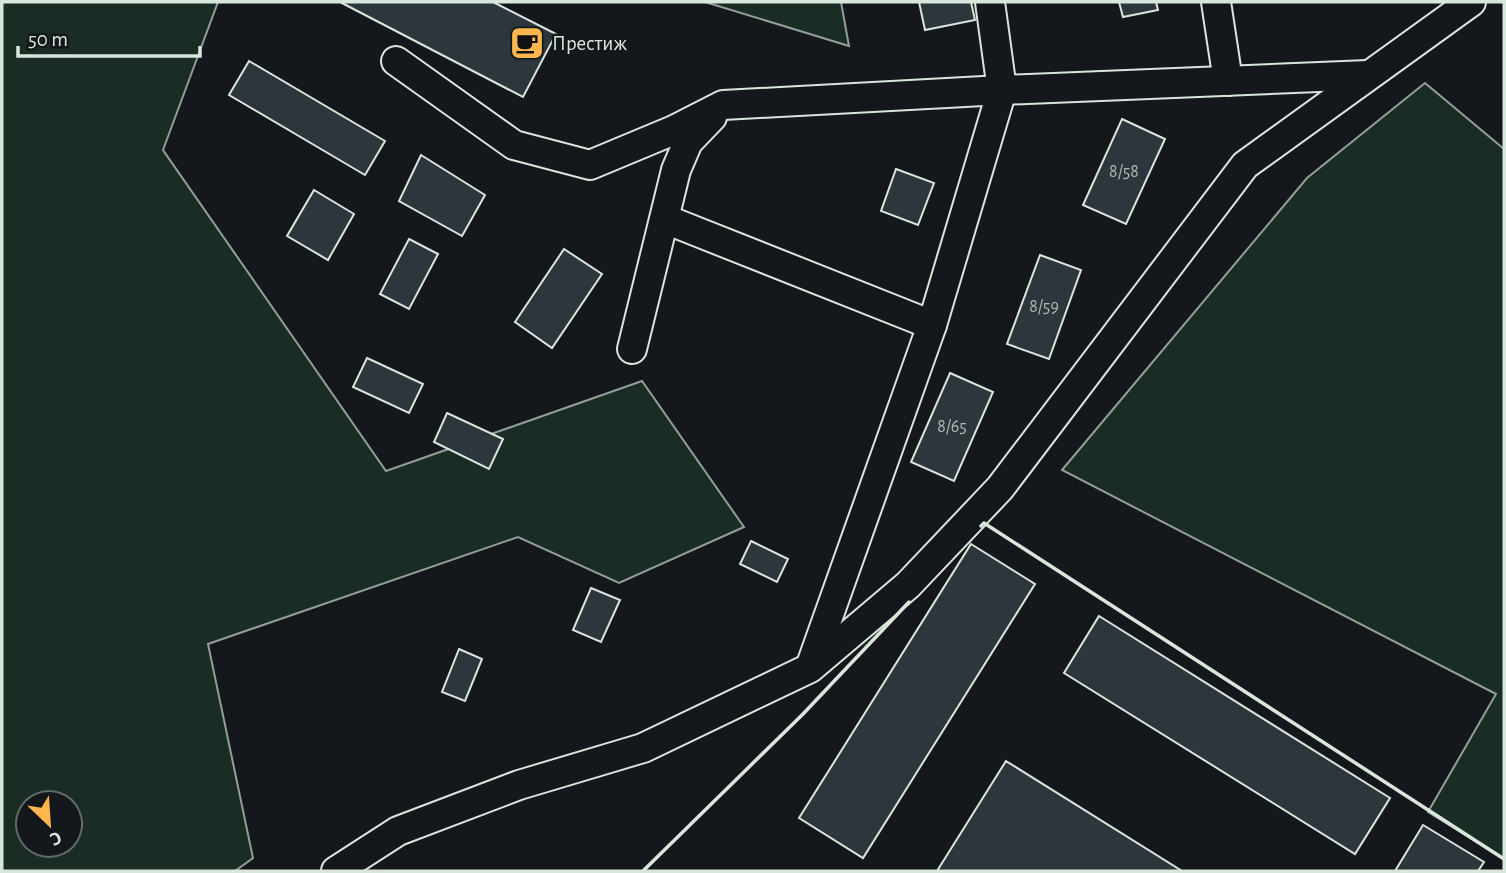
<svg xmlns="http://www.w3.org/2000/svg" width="1506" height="873" viewBox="0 0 1506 873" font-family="'Alegreya Sans',sans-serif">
<rect width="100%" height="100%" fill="#14181c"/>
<g fill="#1a2d24" stroke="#939e99" stroke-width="2" fill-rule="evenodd">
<path d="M2 2H218L163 150 386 471 642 381 744 527 619 583 518 537 208 644 253 858 235 871H2ZM28 803H70V845H28Z"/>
<path d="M705 2H841L849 46Z"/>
<path d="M1425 83 1504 149V859L1428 812 1496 694 1062 470 1307 178Z"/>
</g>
<g fill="#2c363c" stroke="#d8e6dc" stroke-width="2">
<path d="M340 2H493L556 34 523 97Z"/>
<path d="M919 2H971L975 20 925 30Z"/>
<path d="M1119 2H1156L1158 10 1123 17Z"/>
<path d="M249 61 385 141 365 175 229 95Z"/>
<path d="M1122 119 1165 139 1126 224 1083 205Z"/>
<path d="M421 155 485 195 462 236 399 201Z"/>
<path d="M896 169 934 183 918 225 881 211Z"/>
<path d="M314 190 354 214 328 260 287 236Z"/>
<path d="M409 239 438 254 409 309 380 294Z"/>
<path d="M564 249 602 274 552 348 515 322Z"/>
<path d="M1040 255 1081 270 1049 359 1007 344Z"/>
<path d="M367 358 423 384 409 413 353 387Z"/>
<path d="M950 373 993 392 954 481 911 462Z"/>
<path d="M447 413 503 439 489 469 434 442Z"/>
<path d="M751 541 788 559 777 582 740 564Z"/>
<path d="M971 544 1035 584 863 858 799 818Z"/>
<path d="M591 588 620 600 601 642 573 630Z"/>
<path d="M1099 616 1390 798 1355 854 1064 673Z"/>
<path d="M459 649 482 659 465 701 442 692Z"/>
<path d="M1006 761 1182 871H937Z"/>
<path d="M1423 825 1484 862 1478 871H1395Z"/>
</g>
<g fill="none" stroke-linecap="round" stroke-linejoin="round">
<g stroke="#d8e6dc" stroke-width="32">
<g id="minor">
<path d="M1216 2 1228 81"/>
<path d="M396 61 514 145 590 165 674 130 723 105 1002 90 1368 75"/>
<path d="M665 219 932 325"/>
<path d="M632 349 676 170 688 142 712 117"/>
<path d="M811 665 932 325 1002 90 990 2"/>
<path d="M336 871 398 831 519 785 643 748 810 668 908 585 1000 488 1245 165 1471 2"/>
</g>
</g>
<use href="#minor" stroke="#14181c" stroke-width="28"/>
<g stroke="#d8e6dc" stroke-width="3.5">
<path d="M981 526 984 523 1504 859"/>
<path d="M643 871 803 714 909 602"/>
</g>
</g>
<defs>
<g id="cafe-square" transform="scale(1.75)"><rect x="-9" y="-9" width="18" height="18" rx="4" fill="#ffb74d" stroke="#14181c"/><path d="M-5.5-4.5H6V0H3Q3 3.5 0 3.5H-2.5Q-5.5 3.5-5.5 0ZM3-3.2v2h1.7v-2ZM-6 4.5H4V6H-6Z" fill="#111"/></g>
</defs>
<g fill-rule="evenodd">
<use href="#cafe-square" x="527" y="43"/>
</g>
<g text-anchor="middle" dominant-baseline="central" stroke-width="5" stroke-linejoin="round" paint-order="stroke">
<g font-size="18" fill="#adbab4">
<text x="1124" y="172">8/58</text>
<text x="1044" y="307">8/59</text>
<text x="952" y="427">8/65</text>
</g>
<g font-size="21" fill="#d8e6dc" stroke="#14181c" text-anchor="start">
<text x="552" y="43">Престиж</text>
</g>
</g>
<rect width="1506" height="873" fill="none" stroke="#d8e6dc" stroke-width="7"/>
<g transform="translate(49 824) rotate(155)"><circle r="33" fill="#14181c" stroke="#626a69" stroke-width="2"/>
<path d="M0-5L12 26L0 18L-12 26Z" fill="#ffb74d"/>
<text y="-10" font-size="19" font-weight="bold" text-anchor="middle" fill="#d8e6dc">С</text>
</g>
<path d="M18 46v10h182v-10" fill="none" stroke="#d8e6dc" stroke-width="3.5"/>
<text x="28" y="46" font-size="21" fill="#d8e6dc" stroke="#14181c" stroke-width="5" paint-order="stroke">50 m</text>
</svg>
